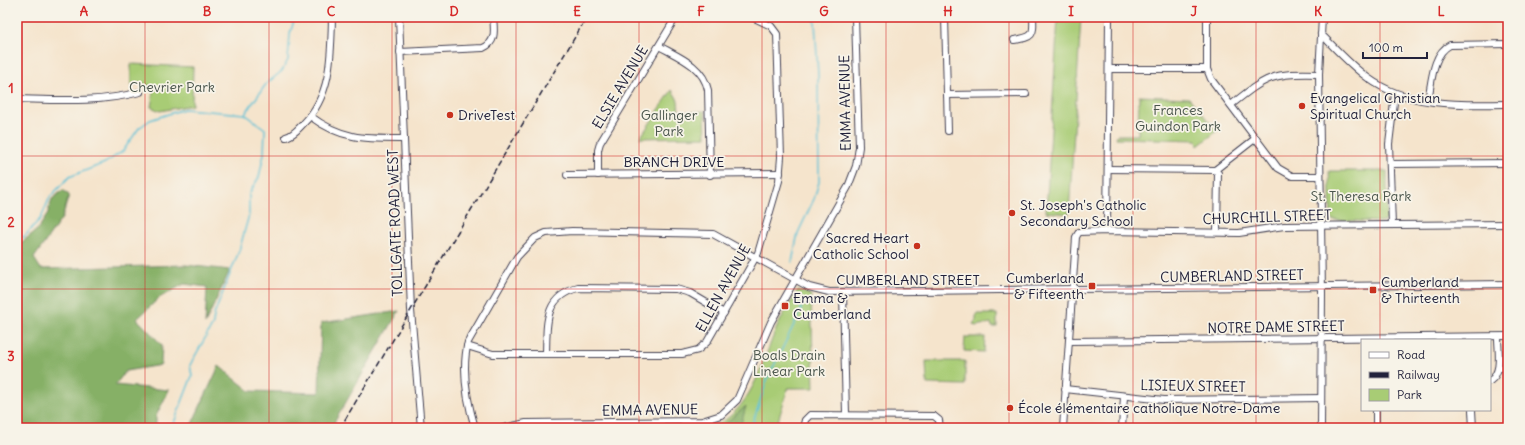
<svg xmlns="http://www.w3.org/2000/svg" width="1525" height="445" viewBox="0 0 1525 445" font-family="Delius,sans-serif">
<rect width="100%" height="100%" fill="#f7f3e8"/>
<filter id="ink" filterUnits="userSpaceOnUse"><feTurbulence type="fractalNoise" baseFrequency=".025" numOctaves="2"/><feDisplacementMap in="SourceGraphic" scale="8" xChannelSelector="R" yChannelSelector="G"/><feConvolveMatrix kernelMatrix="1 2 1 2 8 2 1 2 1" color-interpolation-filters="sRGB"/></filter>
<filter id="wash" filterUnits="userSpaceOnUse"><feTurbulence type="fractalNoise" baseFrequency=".012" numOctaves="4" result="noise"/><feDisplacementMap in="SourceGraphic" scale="16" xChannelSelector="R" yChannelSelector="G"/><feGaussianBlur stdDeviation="0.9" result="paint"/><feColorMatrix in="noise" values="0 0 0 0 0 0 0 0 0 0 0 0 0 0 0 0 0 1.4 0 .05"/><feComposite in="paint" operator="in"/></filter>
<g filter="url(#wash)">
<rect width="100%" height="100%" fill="#f5e4cc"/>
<g fill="#a8cc75" stroke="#657758">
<path d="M1058 17H1081L1069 214 1046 212Z"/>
<path d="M131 64 193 67 192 105 160 111 151 107 153 95 150 86 139 83 131 86Z"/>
<path d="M672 90 678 100 679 112 705 111 706 137 640 138Z"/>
<path d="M1139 96 1189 98 1217 131 1198 146 1197 140 1116 138 1117 135H1138Z"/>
<path d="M1329 171H1387V219L1384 222 1331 220Z"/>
<path d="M798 290 811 295 814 388H788L776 428H709C751 414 761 364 777 327 783 314 791 302 798 290Z"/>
<path d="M976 314H997V327H992L991 323 975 326 973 324 976 320Z"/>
<path d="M965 337H985L984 352 964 351Z"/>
<path d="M926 361H965V385L927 384Z"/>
</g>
<g fill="#86b066" stroke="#546950">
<path d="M63 190 69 195 62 218 34 258 41 269 186 265 230 270 205 324 207 287 184 284 159 298 137 319 162 345 161 365 126 371 115 385 169 390 156 416V428H17V242H22L38 229 47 215 52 199Z"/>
<path d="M399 311 331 428H190L219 366 250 391 319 393 321 323Z"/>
<path d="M746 406 740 428H721V427Z"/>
</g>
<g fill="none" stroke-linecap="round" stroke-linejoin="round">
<g stroke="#5ac1d7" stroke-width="1.5">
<path d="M245 114 266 84 282 71 288 60 290 34 295 17"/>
<path d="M17 238 24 237 41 218 50 197 69 177 105 163 123 151 139 128 150 120 184 109 245 114 265 129 264 154 259 177 249 194V215L239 251 214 315 213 324 190 365 192 376 172 428"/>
<path d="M792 262 798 233 814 199 819 182 818 75 815 21 813 17"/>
<path d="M751 428 767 380 801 310V296"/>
</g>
</g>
</g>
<g filter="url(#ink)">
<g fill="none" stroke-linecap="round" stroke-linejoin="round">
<g stroke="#423f51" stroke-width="8">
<g id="minor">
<path d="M399 17 411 310 421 428"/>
<path d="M945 17 948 131"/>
<path d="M1321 34C1336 49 1351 66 1368 78 1407 107 1462 105 1508 104"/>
<path d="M1014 40C1033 37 1034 36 1033 17"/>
<path d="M659 46C679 57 703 66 708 90L710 175"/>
<path d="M400 52 483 48C497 42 494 29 493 17"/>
<path d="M1109 69H1207L1211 79 1278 168 1292 176H1320"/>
<path d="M1207 69V17"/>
<path d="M947 95 1026 94"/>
<path d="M17 99C58 100 99 103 140 92"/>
<path d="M1428 100C1432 82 1432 54 1450 45L1508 44"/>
<path d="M1231 105C1266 77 1273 72 1319 74"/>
<path d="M310 116C342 140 366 139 404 139"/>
<path d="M286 137C294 135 298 129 303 124 332 95 331 55 332 17"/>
<path d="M1390 164 1508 163"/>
<path d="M1108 169 1215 170 1256 138"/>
<path d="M1215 170 1218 173 1217 232"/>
<path d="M567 175 780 173"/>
<path d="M598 175V150L600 143 676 17"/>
<path d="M1392 225 1389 144 1395 94"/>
<path d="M1107 231 1109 17"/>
<path d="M843 293 846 414"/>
<path d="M1069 341 1508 336"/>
<path d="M467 346 493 354H682L698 350 707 342 758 253 779 181 781 157 777 34 771 26 752 17"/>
<path d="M546 354C547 325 543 297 578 288L676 289 690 293 724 313"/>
<path d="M1500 368 1508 367"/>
<path d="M1490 381C1503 372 1498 352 1498 337"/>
<path d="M1065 389 1164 400 1321 398"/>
<path d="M1376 410V428"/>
<path d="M1472 410 1473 428"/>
<path d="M475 428C467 401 461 370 468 342L517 257 535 238 546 233 572 231 713 234 809 287 829 292 1508 284"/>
<path d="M504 428 526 423 702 421 721 415 737 400 771 322 848 187 856 166 859 147 855 17"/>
<path d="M803 428 805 420 810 415 934 416 939 420 940 428"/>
<path d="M1063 428 1076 237 1079 232 1107 231 1239 233 1284 226 1508 224"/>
<path d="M1122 428 1124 397"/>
<path d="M1321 428 1322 293 1319 74 1322 17"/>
</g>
</g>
<use href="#minor" stroke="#fff" stroke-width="6"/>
<path stroke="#22223b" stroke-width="1.5" stroke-dasharray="6 3" stroke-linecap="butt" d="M340 428 587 17"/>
</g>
</g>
<path fill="none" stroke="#d62828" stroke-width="1" stroke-opacity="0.55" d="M145 17V428M269 17V428M392 17V428M516 17V428M639 17V428M762 17V428M886 17V428M1009 17V428M1133 17V428M1256 17V428M1380 17V340M17 156H1508M17 289H1508M1380 410V428"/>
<g fill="#c8321e" stroke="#f7f3e8" stroke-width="1.5">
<circle cx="1302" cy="106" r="4"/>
<circle cx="450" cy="115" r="4"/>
<circle cx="1012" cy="213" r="4"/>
<circle cx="917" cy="246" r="4"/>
<rect x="1088" y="282" width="8" height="8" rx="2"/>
<rect x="1369" y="286" width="8" height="8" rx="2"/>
<rect x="781" y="302" width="8" height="8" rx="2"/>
<circle cx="1010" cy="408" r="4"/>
</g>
<g text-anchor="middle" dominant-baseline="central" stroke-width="3.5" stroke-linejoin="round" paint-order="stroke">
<g font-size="14" fill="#4a554c" stroke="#f7f3e8">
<text x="172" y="87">Chevrier Park</text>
<text x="1178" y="110">Frances<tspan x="1178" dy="16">Guindon Park</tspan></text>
<text x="669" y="115">Gallinger<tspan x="669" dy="16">Park</tspan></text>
<text x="1361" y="196">St. Theresa Park</text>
<text x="789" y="355">Boals Drain<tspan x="789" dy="16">Linear Park</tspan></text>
</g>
<g font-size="14" fill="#22223b" stroke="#f7f3e8">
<text transform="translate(620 87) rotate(-59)">ELSIE AVENUE</text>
<text transform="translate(845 103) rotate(-91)">EMMA AVENUE</text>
<text x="674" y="162">BRANCH DRIVE</text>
<text transform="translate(1267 217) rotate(-2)">CHURCHILL STREET</text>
<text transform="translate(395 223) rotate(-92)">TOLLGATE ROAD WEST</text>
<text transform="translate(1232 276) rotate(-1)">CUMBERLAND STREET</text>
<text x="908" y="280">CUMBERLAND STREET</text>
<text transform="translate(723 288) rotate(-61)">ELLEN AVENUE</text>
<text transform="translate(1276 327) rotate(-1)">NOTRE DAME STREET</text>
<text transform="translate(1193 386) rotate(1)">LISIEUX STREET</text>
<text transform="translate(650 410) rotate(-1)">EMMA AVENUE</text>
</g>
<g font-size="14" fill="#22223b" stroke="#f7f3e8" text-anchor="start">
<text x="1310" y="98">Evangelical Christian<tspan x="1310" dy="16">Spiritual Church</tspan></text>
<text x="458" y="115">DriveTest</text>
<text x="1020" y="205">St. Joseph's Catholic<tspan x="1020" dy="16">Secondary School</tspan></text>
<text x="909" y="238" text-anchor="end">Sacred Heart<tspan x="909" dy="16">Catholic School</tspan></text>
<text x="1084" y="278" text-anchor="end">Cumberland<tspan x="1084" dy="16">&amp; Fifteenth</tspan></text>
<text x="1381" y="282">Cumberland<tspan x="1381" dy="16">&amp; Thirteenth</tspan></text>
<text x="793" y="298">Emma &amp;<tspan x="793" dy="16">Cumberland</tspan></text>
<text x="1018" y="408">École élémentaire catholique Notre-Dame</text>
</g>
</g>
<rect width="1525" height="445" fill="none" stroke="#f7f3e8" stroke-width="44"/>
<rect x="1361" y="339" width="130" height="72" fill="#f7f3e8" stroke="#a29fa3"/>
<rect x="1369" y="352" width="20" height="6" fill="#ffffff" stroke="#a29fa3"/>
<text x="1397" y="359" font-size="12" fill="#22223b">Road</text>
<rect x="1369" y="372" width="20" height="6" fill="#22223b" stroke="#a29fa3"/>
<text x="1397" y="379" font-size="12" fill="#22223b">Railway</text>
<rect x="1369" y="389" width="20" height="12" fill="#a8cc75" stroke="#a29fa3"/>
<text x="1397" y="399" font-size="12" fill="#22223b">Park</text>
<path d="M1363 52v6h64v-6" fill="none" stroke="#22223b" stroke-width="2"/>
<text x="1369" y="52" font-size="12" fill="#22223b" stroke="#f7f3e8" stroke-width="3" paint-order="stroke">100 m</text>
<rect x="22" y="22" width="1481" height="401" fill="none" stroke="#d62828" stroke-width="1.5"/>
<g font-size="13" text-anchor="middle" font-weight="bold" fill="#d62828">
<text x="84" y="16">A</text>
<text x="207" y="16">B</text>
<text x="331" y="16">C</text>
<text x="454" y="16">D</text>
<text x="577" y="16">E</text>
<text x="701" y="16">F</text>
<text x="824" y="16">G</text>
<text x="948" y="16">H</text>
<text x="1071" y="16">I</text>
<text x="1194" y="16">J</text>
<text x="1318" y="16">K</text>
<text x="1441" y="16">L</text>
<text x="11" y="93">1</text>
<text x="11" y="227">2</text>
<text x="11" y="361">3</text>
</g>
</svg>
